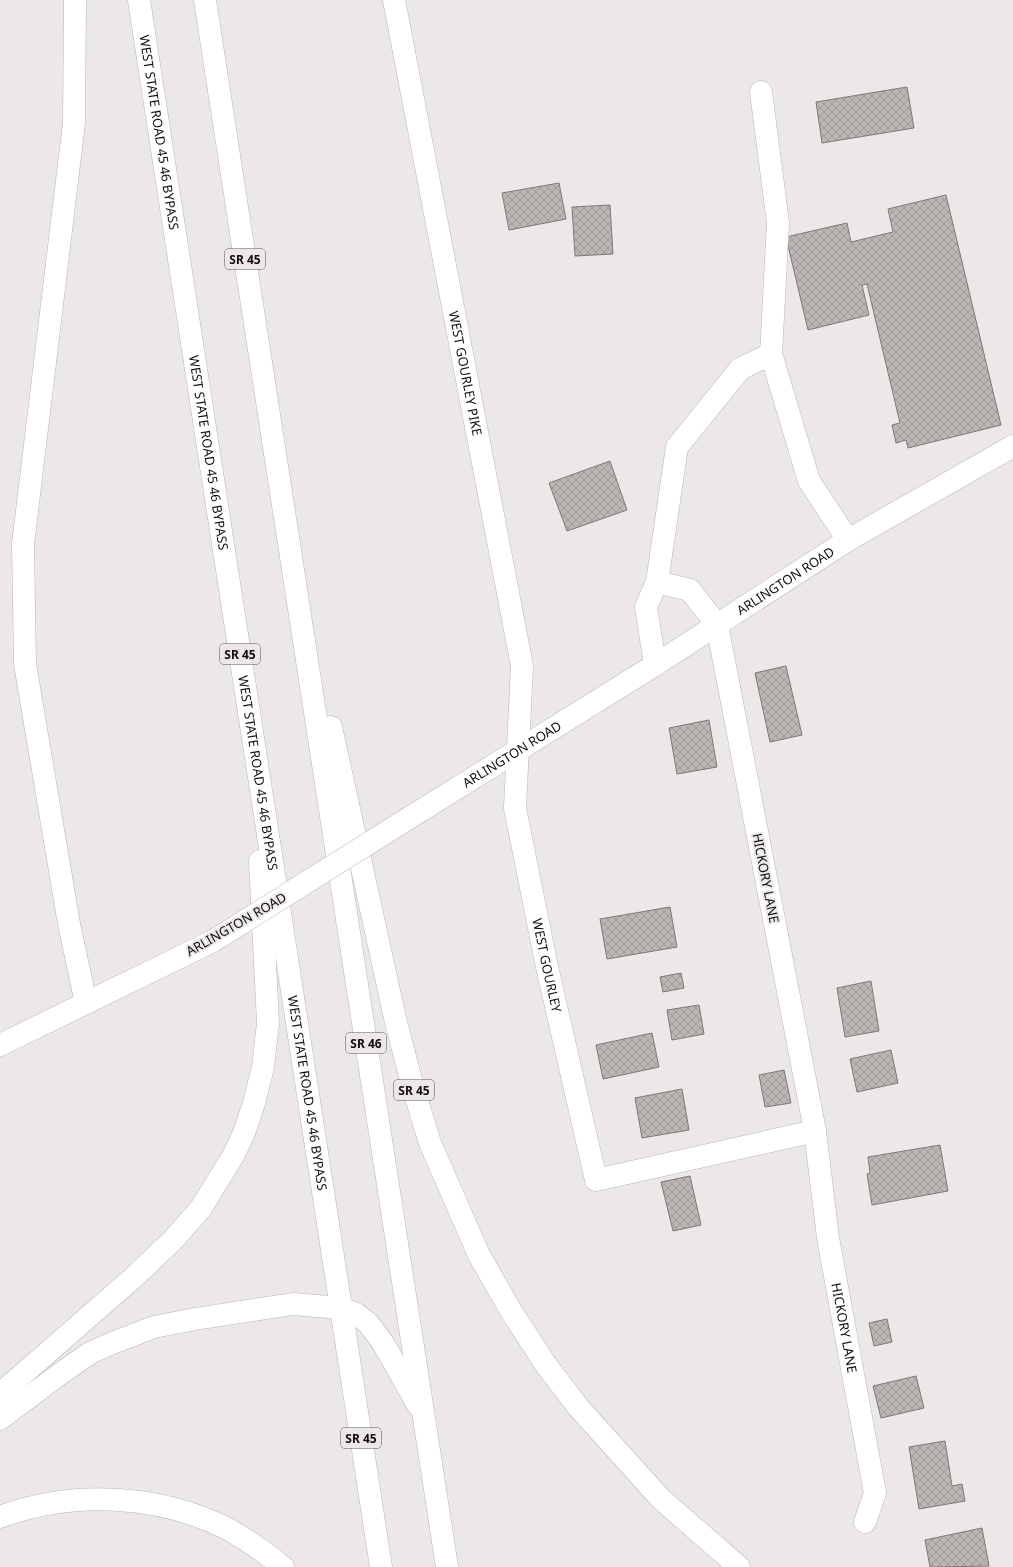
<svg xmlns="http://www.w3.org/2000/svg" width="1013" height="1567" viewBox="0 0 1013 1567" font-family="'Noto Sans',sans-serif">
<defs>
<pattern id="building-cross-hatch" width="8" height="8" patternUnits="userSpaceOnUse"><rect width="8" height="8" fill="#b9b6b4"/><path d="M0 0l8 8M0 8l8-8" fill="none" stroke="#9e9b9a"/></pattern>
</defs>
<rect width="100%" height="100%" fill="#ebe8e7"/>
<g fill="url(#building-cross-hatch)" stroke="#7c7978">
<path d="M907 87 914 128 822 143 816 102Z"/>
<path d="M559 183 566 219 509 230 502 193Z"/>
<path d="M946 195 1001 425 908 448 906 440 896 443 892 425 900 423 867 284 862 285 869 315 808 330 786 237 847 223 851 242 893 232 888 209Z"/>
<path d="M610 205 613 254 575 256 572 207Z"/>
<path d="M610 461 627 510 567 531 549 483Z"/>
<path d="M786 666 802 735 770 742 755 673Z"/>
<path d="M709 720 717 767 677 774 669 728Z"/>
<path d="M670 907 677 947 607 959 600 919Z"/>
<path d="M681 973 684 988 663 992 660 977Z"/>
<path d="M871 981 879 1031 845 1037 837 988Z"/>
<path d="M699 1005 704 1034 672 1040 667 1010Z"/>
<path d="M652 1033 659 1067 603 1079 596 1045Z"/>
<path d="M891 1050 898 1083 857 1092 850 1059Z"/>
<path d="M784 1070 791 1103 765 1107 759 1075Z"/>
<path d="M682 1089 689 1130 642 1138 635 1098Z"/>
<path d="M940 1145 948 1191 872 1205 867 1174 870 1173 868 1157Z"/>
<path d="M690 1176 701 1225 673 1231 661 1182Z"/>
<path d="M887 1319 892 1342 874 1346 869 1323Z"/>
<path d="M916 1376 924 1408 881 1418 873 1386Z"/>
<path d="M945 1441 952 1486 962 1484 965 1501 919 1509 909 1447Z"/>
<path d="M982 1528 989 1566 930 1567 925 1540Z"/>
</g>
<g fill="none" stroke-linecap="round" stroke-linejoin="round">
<g stroke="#b9b6b5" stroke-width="23">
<g id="minor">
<path id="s1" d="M394 0 522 666 515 808 547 967 596 1180 815 1131 717 625 690 590 657 582 646 607 655 665"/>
<path d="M761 92 778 223 771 354"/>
<path d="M657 582 677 447 740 369 771 354 809 481 848 540"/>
<path id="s2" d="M409 818 655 665 848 540 1013 446"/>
<path d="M0 1045 213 941"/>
<path id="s3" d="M815 1131 828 1238 875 1493 865 1522"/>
</g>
</g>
<g stroke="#b9b6b5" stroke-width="23">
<g id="highway">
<path d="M75 0 74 123 23 544 25 664 69 924 86 1003"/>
<path id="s4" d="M139 0 381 1567"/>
<path d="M205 0 447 1567"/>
<path d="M331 727 395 1018 412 1084 430 1143 479 1255 511 1311 546 1365 579 1408 661 1499 739 1567"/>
<path d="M0 1394 133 1278 173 1240 201 1208 233 1156 244 1133 254 1103 263 1067 268 1023 260 861"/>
<path d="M0 1419 64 1371 90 1353 110 1344 154 1327 195 1319 293 1304 341 1308 356 1314 368 1323 383 1343 418 1405"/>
<path d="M0 1517C73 1490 158 1494 228 1529 247 1540 266 1553 283 1567"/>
</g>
</g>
<use href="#minor" stroke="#fff" stroke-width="22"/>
<use href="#highway" stroke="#fff" stroke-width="22"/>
<g stroke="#b9b6b5" stroke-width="23" stroke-linecap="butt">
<path id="minor-bridge" d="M213 941 409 818"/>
</g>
<use href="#minor-bridge" stroke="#fff" stroke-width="22"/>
</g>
<g text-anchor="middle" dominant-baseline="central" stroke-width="4" stroke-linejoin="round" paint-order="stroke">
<g fill="#ebe8e7" stroke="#52504f" stroke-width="1">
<rect x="225" y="249" width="40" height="20" rx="3"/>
<rect x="220" y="644" width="40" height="20" rx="3"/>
<rect x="346" y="1033" width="40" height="20" rx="3"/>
<rect x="394" y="1080" width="40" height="20" rx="3"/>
<rect x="341" y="1428" width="40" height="20" rx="3"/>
</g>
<g font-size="12" font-weight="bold" fill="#100f0e">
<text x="245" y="259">SR 45</text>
<text x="240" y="654">SR 45</text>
<text x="366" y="1043">SR 46</text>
<text x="414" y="1090">SR 45</text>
<text x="361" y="1438">SR 45</text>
</g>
<g font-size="13" fill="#100f0e" stroke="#ebe8e7">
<text stroke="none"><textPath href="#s4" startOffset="134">WEST STATE ROAD 45 46 BYPASS</textPath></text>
<text stroke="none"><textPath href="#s1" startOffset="380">WEST GOURLEY PIKE</textPath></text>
<text stroke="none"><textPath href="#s4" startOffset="458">WEST STATE ROAD 45 46 BYPASS</textPath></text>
<text stroke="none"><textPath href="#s2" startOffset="445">ARLINGTON ROAD</textPath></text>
<text stroke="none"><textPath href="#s2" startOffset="121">ARLINGTON ROAD</textPath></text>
<text stroke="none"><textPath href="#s4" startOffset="782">WEST STATE ROAD 45 46 BYPASS</textPath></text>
<text transform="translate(766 878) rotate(79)">HICKORY LANE</text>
<text transform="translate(236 924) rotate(-30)">ARLINGTON ROAD</text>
<text stroke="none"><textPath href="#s1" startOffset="981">WEST GOURLEY</textPath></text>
<text stroke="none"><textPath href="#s4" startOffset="1106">WEST STATE ROAD 45 46 BYPASS</textPath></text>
<text stroke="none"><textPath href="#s3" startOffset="199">HICKORY LANE</textPath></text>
</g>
</g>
</svg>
